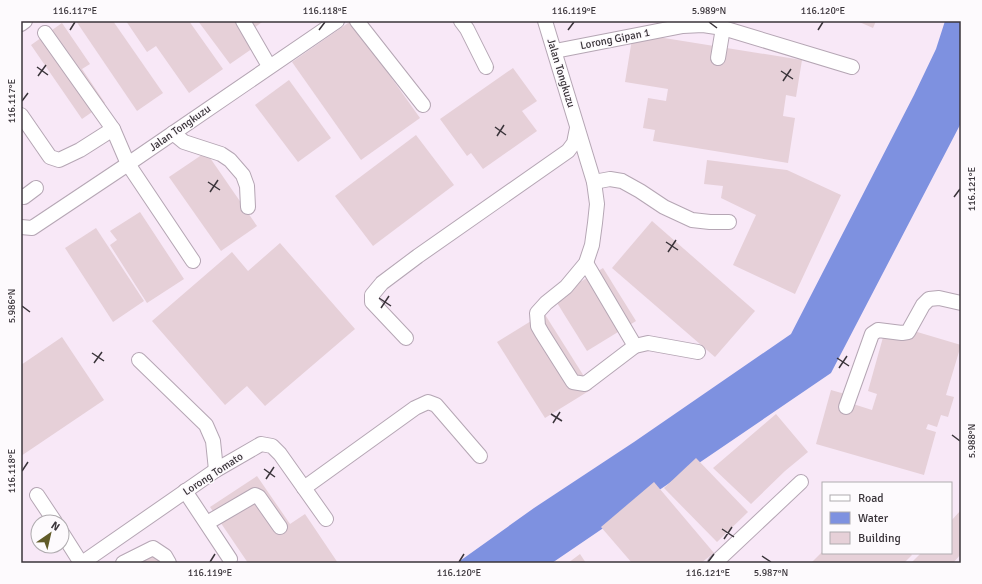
<svg xmlns="http://www.w3.org/2000/svg" width="982" height="584" viewBox="0 0 982 584" font-family="Signika,sans-serif">
<rect width="100%" height="100%" fill="#f8e8f7"/>
<path fill="#7e91e0" d="M945 21H961V123L831 373 552 563H457L534 508 634 442 791 334 914 95 936 49Z"/>
<g fill="#e6d0d8">
<path d="M76 21H113L163 93 137 111Z"/>
<path d="M126 21H189L223 69 189 93 156 46 147 52Z"/>
<path d="M198 21H261L262 22 250 31 259 44 230 64Z"/>
<path d="M351 21 420 118 361 160 292 62Z"/>
<path d="M857 21H876L873 28Z"/>
<path d="M62 23 90 64 82 69 105 103 82 119 31 45Z"/>
<path d="M633 33 802 60 796 97 786 95 783 116 795 118 788 163 653 141 655 130 643 128 648 98 666 101 668 89 625 82Z"/>
<path d="M513 68 537 101 522 111 537 131 483 169 471 153 467 156 440 119Z"/>
<path d="M289 80 331 138 298 162 255 105Z"/>
<path d="M416 135 454 185 373 246 335 196Z"/>
<path d="M206 152 257 226 221 251 169 177Z"/>
<path d="M707 160 787 170 841 195 795 294 733 265 756 215 721 198 723 186 704 184Z"/>
<path d="M140 212 184 279 147 303 110 245 117 240 110 231Z"/>
<path d="M652 221 755 311 715 357 612 268Z"/>
<path d="M96 228 144 301 113 322 65 248Z"/>
<path d="M280 243 355 329 265 406 247 386 225 405 152 321 232 252 248 271Z"/>
<path d="M603 268 636 321 587 351 554 298Z"/>
<path d="M544 313 592 389 545 418 497 342Z"/>
<path d="M887 323 961 345 946 395 954 397 948 417 941 415 937 427 928 424 926 429 936 432 924 475 816 444 831 390 852 396 850 403 872 410 877 394 868 391Z"/>
<path d="M62 337 104 400 21 456V365Z"/>
<path d="M776 414 808 452 785 471 751 504 713 468Z"/>
<path d="M696 458 748 512 717 542 664 488Z"/>
<path d="M257 476 290 524 305 514 338 563H248L210 507Z"/>
<path d="M654 482 714 553 701 563H632L601 527Z"/>
<path d="M961 510V554L953 563H911L921 553H951V521Z"/>
<path d="M823 551V553H910L912 555 904 563H811Z"/>
<path d="M152 552 160 563H136Z"/>
<path d="M580 554 586 563H568Z"/>
</g>
<g fill="none" stroke-linecap="round" stroke-linejoin="round">
<g stroke="#b5a6b4" stroke-width="16">
<g id="minor">
<path d="M243 21 269 66"/>
<path d="M357 21 423 105"/>
<path d="M461 21 467 29 486 67"/>
<path d="M545 21 594 182 597 204 595 223 592 245 586 263 566 287 546 303 537 313 538 326 542 333 573 382 585 384 635 346 648 343 698 352"/>
<path d="M21 24 25 21"/>
<path d="M45 33 113 129 128 164 193 261"/>
<path d="M555 51 683 26 703 25 723 28 852 67"/>
<path d="M718 58 723 28"/>
<path d="M21 115 50 157 59 160 80 150 113 129"/>
<path d="M173 133 184 142 221 154 230 160 243 175 247 186 248 207"/>
<path d="M594 182 610 179 622 181 640 191 664 207 692 220 710 222H729"/>
<path d="M21 196 24 197 36 188"/>
<path d="M21 227 32 228 128 164 337 21"/>
<path d="M586 263 635 346"/>
<path d="M406 338 372 302V295L382 283 418 256 568 151 574 143 577 128"/>
<path d="M139 360 206 425 213 441 216 470"/>
<path d="M846 407 872 334 878 330 902 333 908 332 923 305 929 299 939 298 961 303"/>
<path d="M304 488 415 408 428 402 436 405 480 456"/>
<path d="M185 491 230 559"/>
<path d="M37 495 55 522"/>
<path d="M207 523 255 495 259 497 280 527"/>
<path d="M62 533 81 563"/>
<path d="M82 563 216 470 261 444 272 446 280 454 326 519"/>
<path d="M123 563 153 548 165 556 169 563"/>
<path d="M715 563 801 482"/>
</g>
</g>
<use href="#minor" stroke="#fff" stroke-width="14"/>
</g>
<path fill="none" stroke="#3a343a" stroke-width="1.5" d="M709 22 717 28M70 30 75 22M319 30 325 22M568 30 574 22M818 30 823 22M37 67 48 75M781 71 793 79M38 76 46 65M783 81 791 69M22 101 28 93M495 127 506 135M497 136 504 125M208 182 220 190M210 192 218 180M954 197 960 189M666 242 678 250M668 252 676 240M379 298 391 306M22 306 30 312M381 308 389 296M92 353 104 361M837 358 849 366M94 363 102 352M839 368 847 356M551 414 562 421M553 423 560 412M952 435 960 441M264 469 275 477M22 471 28 462M266 479 274 467M722 529 734 537M724 539 732 527M762 556 771 562M210 562 215 554M459 562 464 554M708 562 714 554"/>
<g text-anchor="middle" dominant-baseline="central" stroke-width="3" stroke-linejoin="round" paint-order="stroke">
<g font-size="11" fill="#3a343a" stroke="#fdfafd">
<text transform="translate(615 39) rotate(-11)">Lorong Gipan 1</text>
<text transform="translate(561 73) rotate(73)">Jalan Tongkuzu</text>
<text transform="translate(180 128) rotate(-35)">Jalan Tongkuzu</text>
<text transform="translate(213 474) rotate(-33)">Lorong Tomato</text>
</g>
</g>
<rect width="982" height="584" fill="none" stroke="#fdfafd" stroke-width="44"/>
<rect x="822" y="482" width="130" height="72" fill="#fdfafd" stroke="#afabaf"/>
<rect x="830" y="495" width="20" height="6" fill="#ffffff" stroke="#afabaf"/>
<text x="858" y="502" font-size="12" fill="#3a343a">Road</text>
<rect x="830" y="512" width="20" height="12" fill="#7e91e0" stroke="#afabaf"/>
<text x="858" y="522" font-size="12" fill="#3a343a">Water</text>
<rect x="830" y="532" width="20" height="12" fill="#e6d0d8" stroke="#afabaf"/>
<text x="858" y="542" font-size="12" fill="#3a343a">Building</text>
<g transform="translate(50 534) rotate(34)"><circle r="19" fill="#fdfafd" stroke="#afabaf"/>
<path d="M0-3L7 15L0 10L-7 15Z" fill="#615b28"/>
<text y="-6" font-size="11" font-weight="bold" text-anchor="middle" fill="#3a343a">N</text>
</g>
<rect x="22" y="22" width="938" height="540" fill="none" stroke="#3a343a" stroke-width="1.5"/>
<g font-size="10" text-anchor="middle" fill="#3a343a">
<text x="75" y="14">116.117°E</text>
<text x="325" y="14">116.118°E</text>
<text x="574" y="14">116.119°E</text>
<text x="709" y="14">5.989°N</text>
<text x="823" y="14">116.120°E</text>
<text transform="translate(11 101) rotate(-90)" y="4">116.117°E</text>
<text transform="translate(971 189) rotate(-90)" y="4">116.121°E</text>
<text transform="translate(11 306) rotate(-90)" y="4">5.986°N</text>
<text transform="translate(971 441) rotate(-90)" y="4">5.988°N</text>
<text transform="translate(11 471) rotate(-90)" y="4">116.118°E</text>
<text x="210" y="576">116.119°E</text>
<text x="459" y="576">116.120°E</text>
<text x="708" y="576">116.121°E</text>
<text x="771" y="576">5.987°N</text>
</g>
</svg>
